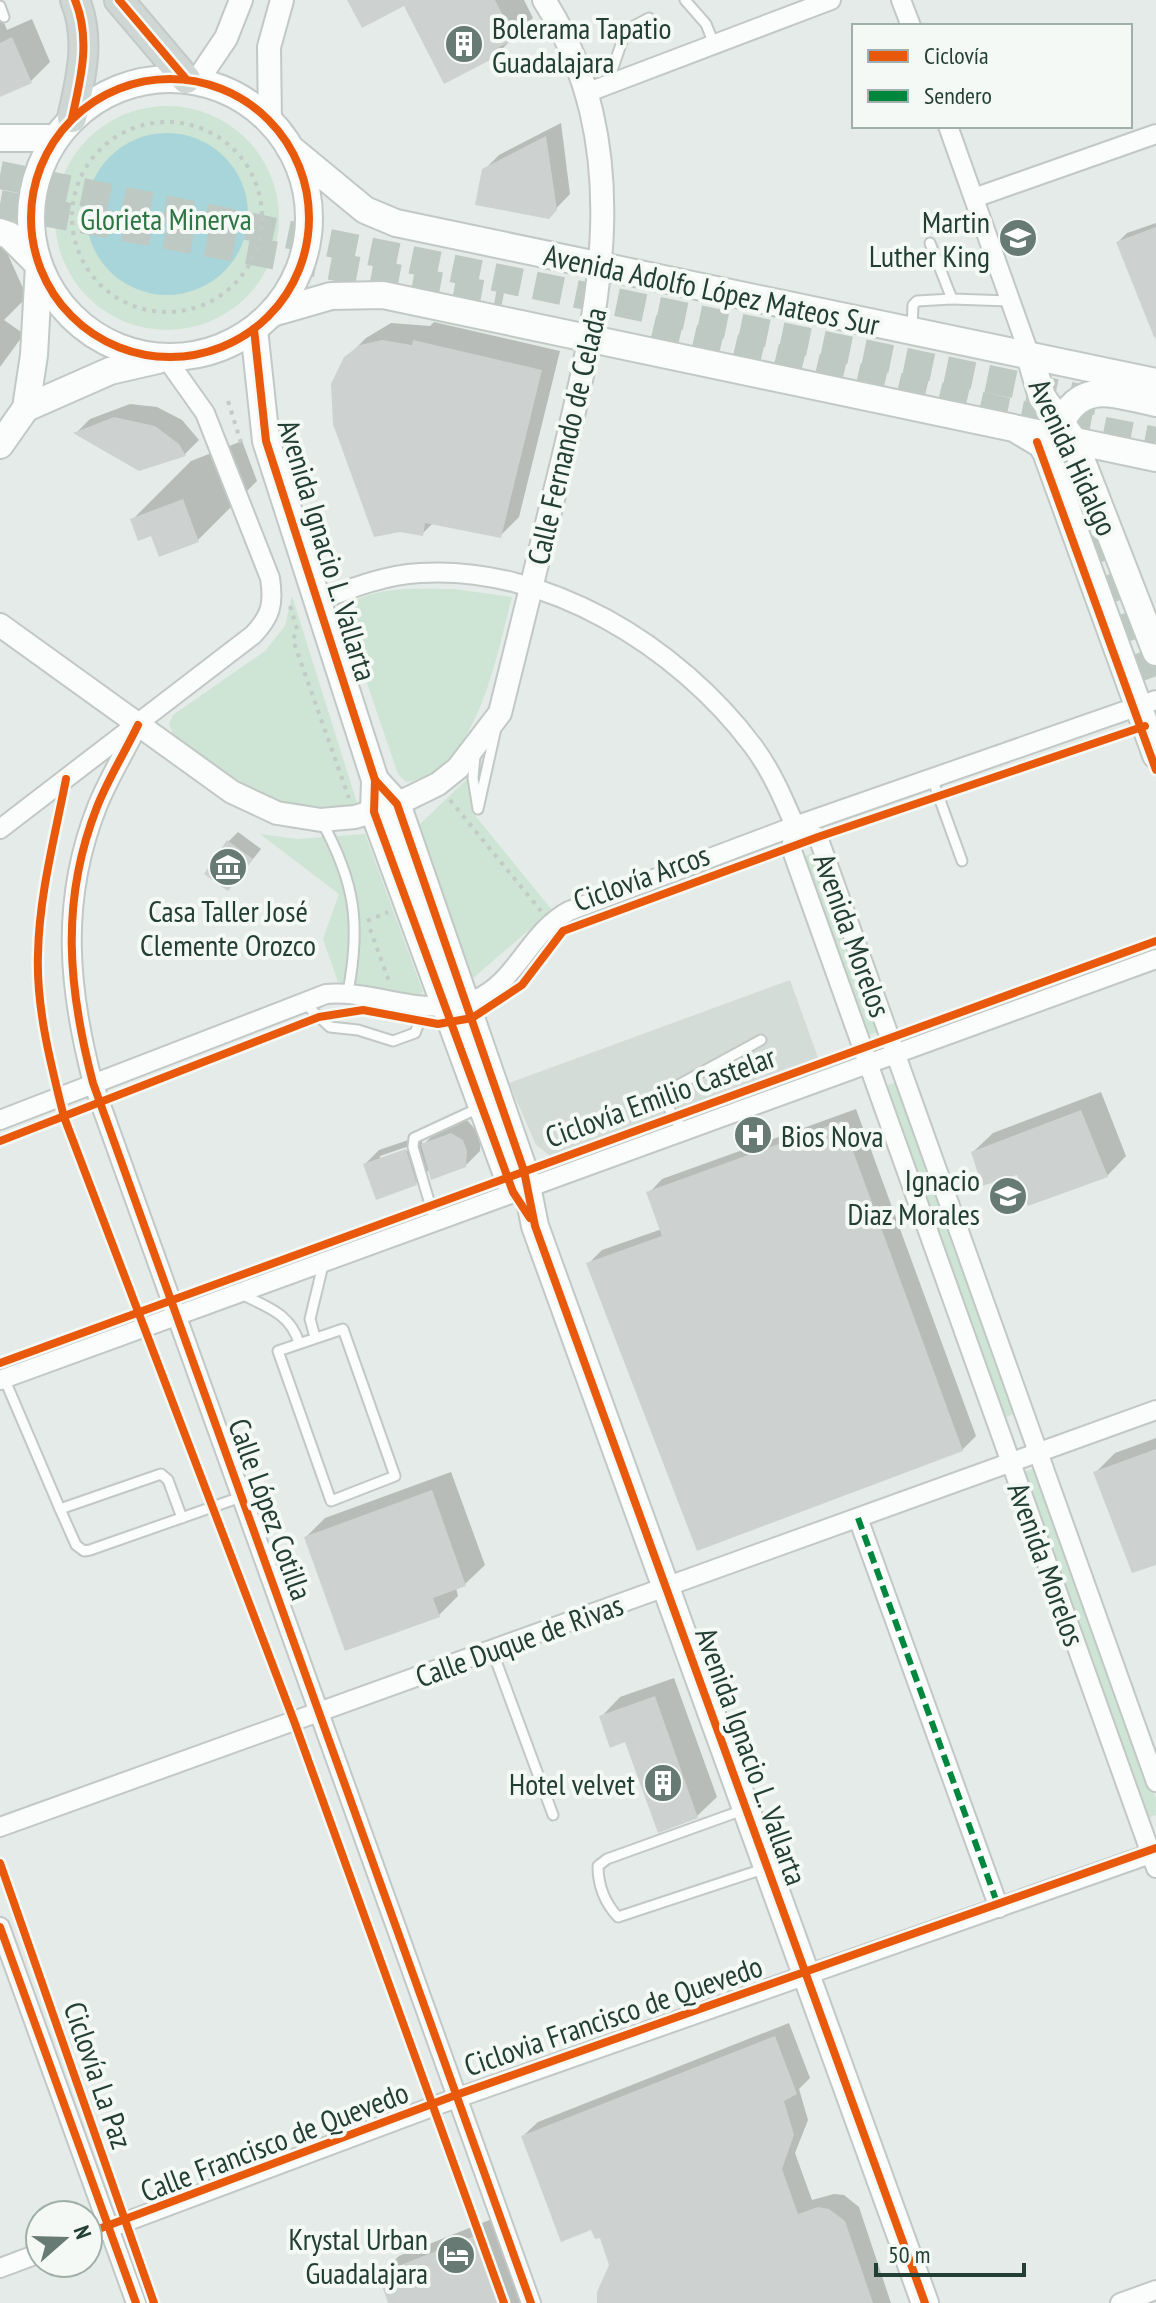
<svg xmlns="http://www.w3.org/2000/svg" width="1156" height="2303" viewBox="0 0 1156 2303" font-family="'PT Sans Narrow',sans-serif">
<rect width="100%" height="100%" fill="#e5ebe8"/>
<path fill="#d4dcd8" d="M790 980 820 1063 553 1158 536 1145 509 1083Z"/>
<g fill="#cee4d4">
<circle cx="167" cy="218" r="112"/>
<path d="M454 589 512 597C497 653 477 773 406 782L398 774 344 616 345 607C372 585 422 589 454 589Z"/>
<path d="M292 596 357 803C283 826 229 774 173 734L169 724 173 715 265 651 285 626Z"/>
<path d="M467 779 473 813 552 910 472 979 418 826Z"/>
<path d="M260 834 297 839 365 834 423 992 411 998 338 982 323 939 339 894Z"/>
<path d="M813 853 879 1031 867 1036 801 858Z"/>
<path d="M897 1082 1016 1413 1001 1419 881 1087Z"/>
<path d="M1035 1468 1156 1798V1815L1146 1819 1019 1474Z"/>
</g>
<circle fill="#a7d5d9" cx="167" cy="214" r="81"/>
<g fill="#0003" fill-rule="evenodd">
<path d="M350 0H524L533 18 497 54 405 3Z"/>
<path d="M0 13 7 30 32 19 50 62 31 81 0 94Z"/>
<path d="M561 123 570 194 548 217 484 170 499 155Z"/>
<path d="M1156 223V339L1118 242 1127 233Z"/>
<path d="M0 237 27 297 4 320 24 334 0 367Z"/>
<path d="M434 322 560 351 519 517 500 536 434 522 422 534 346 358 366 338 391 323 430 326Z"/>
<path d="M130 404 157 407 182 420 199 440 185 454 139 469 77 432 90 419Z"/>
<path d="M242 441 257 481 198 540 152 533 132 520 191 461Z"/>
<path d="M238 832 261 849 237 879 229 841Z"/>
<path d="M1101 1092 1126 1156 1107 1176 1018 1173 973 1152 993 1133Z"/>
<path d="M856 1109 976 1436 962 1450 588 1264 602 1250 662 1229 649 1193 662 1179Z"/>
<path d="M467 1120 481 1136 480 1151 465 1166 430 1169 415 1184 365 1164 379 1150 420 1136 423 1145 438 1130ZM415 1144 416 1148 380 1160V1156Z"/>
<path d="M1156 1438V1563L1096 1472 1115 1453Z"/>
<path d="M451 1472 485 1565 465 1584 456 1588 458 1596 439 1615 306 1537 325 1518Z"/>
<path d="M674 1678 717 1797 697 1816 601 1717 620 1697Z"/>
<path d="M789 2023 810 2078 799 2089 808 2120 795 2153 812 2200 834 2194 844 2195 859 2207 891 2303H600L611 2265 601 2235 523 2136 538 2122Z"/>
<path d="M497 2217 528 2303H390L380 2275 399 2256Z"/>
</g>
<g fill="#cdd2d0">
<path d="M347 0H495L515 39 494 50 498 56 444 84 404 6 362 28Z"/>
<path d="M12 37 32 83 0 97V43Z"/>
<path d="M546 136 557 210 549 219 475 205 482 169Z"/>
<path d="M1156 227V337H1154L1116 242Z"/>
<path d="M413 340 542 370 501 538 425 523 423 536 400 532 374 537 333 424 331 384 344 357 360 345 382 340 412 345Z"/>
<path d="M114 417 155 426 179 444 186 456 139 471 73 433Z"/>
<path d="M183 499 199 542 159 557 151 536 138 541 130 519Z"/>
<path d="M227 840 253 859 228 891 204 874Z"/>
<path d="M1081 1110 1108 1177 1028 1206 1017 1175 982 1186 971 1152Z"/>
<path d="M842 1121 963 1451 697 1551 586 1263 662 1236 646 1192Z"/>
<path d="M451 1133 463 1140 467 1151 466 1167 431 1180 421 1144Z"/>
<path d="M406 1149 417 1185 376 1200 363 1164Z"/>
<path d="M1156 1449V1565L1132 1573 1093 1472Z"/>
<path d="M432 1490 466 1586 433 1598 440 1617 345 1651 304 1537Z"/>
<path d="M655 1696 698 1818 658 1833 625 1742 610 1748 599 1716Z"/>
<path d="M775 2036 797 2094 784 2101 794 2135 782 2169 798 2214 818 2207 829 2209 845 2221 873 2303H597V2292L609 2265 600 2238 595 2239 591 2230 561 2242 521 2136Z"/>
<path d="M477 2235 502 2303H388L378 2274Z"/>
</g>
<g fill="none" stroke-linecap="round" stroke-linejoin="round">
<g stroke="#bec9c4" stroke-width="28" stroke-dasharray="28 14" stroke-linecap="butt">
<path d="M0 175 1100 402"/>
<path d="M0 204 503 298"/>
<path d="M653 329 999 410 1156 441"/>
<path d="M1037 425 1062 451 1156 706"/>
</g>
<g stroke="#c2c8c5" stroke-width="13">
<g id="service">
<path d="M685 0 706 24 714 44"/>
<path d="M0 6 4 17"/>
<path d="M607 85 626 30 649 18"/>
<path d="M930 243 952 299 1009 301"/>
<path d="M912 328 913 305 917 301 952 299"/>
<path d="M475 756 473 778 478 809 496 728"/>
<path d="M932 778 962 861"/>
<path d="M321 820C355 882 361 923 348 992"/>
<path d="M304 1003 330 1027 358 1030 393 1041 415 1033 425 1008"/>
<path d="M685 1130 674 1119 667 1104 673 1088 761 1040"/>
<path d="M435 1221 413 1147 414 1138 481 1107"/>
<path d="M241 1294C267 1307 291 1314 299 1343"/>
<path d="M343 1329 395 1476 331 1501 278 1351Z"/>
<path d="M315 1337 310 1319 324 1261"/>
<path d="M4 1378 60 1509"/>
<path d="M182 1518 168 1480 161 1474 60 1509 76 1545 84 1551 90 1550 241 1497"/>
<path d="M492 1650 553 1815"/>
<path d="M743 1810 607 1859 598 1866C598 1885 605 1903 618 1917L766 1868"/>
</g>
</g>
<g stroke="#c2c8c5" stroke-width="22">
<g id="minor">
<path d="M901 0 911 26"/>
<path d="M586 93 831 0"/>
<path d="M948 126 1030 356"/>
<path d="M974 198 1156 134"/>
<path d="M315 602C349 589 383 575 420 573 547 565 678 646 753 746 771 770 783 798 795 826"/>
<path d="M138 725C125 752 108 779 97 807 60 901 68 988 93 1083L531 2303"/>
<path d="M795 826 791 848 1156 1868"/>
<path d="M795 826 818 837 1156 1782"/>
<path d="M0 829 253 635C271 616 274 604 270 578L205 413 166 358"/>
<path d="M0 1120 326 994C387 989 450 1033 502 981 526 957 538 928 569 911L795 826 1156 700"/>
<path d="M0 1380 1156 959"/>
<path d="M858 1518 999 1908"/>
<path d="M0 1827 1156 1410"/>
<path d="M0 1927 136 2303"/>
<path d="M88 2236 440 2104 1156 1852"/>
<path d="M0 2268 40 2253"/>
<path d="M1120 2303 1156 2290"/>
</g>
</g>
<g stroke="#c2c8c5" stroke-width="26">
<g id="tertiary">
<path d="M197 81 226 38 241 0"/>
<path d="M270 122 269 47 282 0"/>
<path d="M0 625 232 792 277 813 321 820 355 817 397 804 438 784 458 768 500 713C520 632 540 552 560 471 598 313 639 149 544 0"/>
</g>
</g>
<g stroke="#c1c9c5" stroke-width="30">
<g id="secondary">
<circle cx="170" cy="218" r="139"/>
<path d="M0 138H55"/>
<path d="M290 148 365 210 396 223 1156 382"/>
<path d="M0 232 9 235 39 265 34 355 26 408 0 445"/>
<path d="M272 313 331 296 383 295 1156 458"/>
<path d="M254 329 266 441 375 780 374 812 509 1180"/>
<path d="M1030 356 1042 397 1074 441 1156 652"/>
<path d="M26 408 110 371 158 360"/>
<path d="M1060 425C1081 378 1116 395 1156 403"/>
<path d="M1019 431 1041 444 1046 452 1156 755"/>
<path d="M375 780 397 804 524 1171 535 1226 925 2303"/>
</g>
</g>
<g stroke="#c1cac7" stroke-width="32">
<g id="primary">
<path d="M119 0 186 79"/>
<path d="M72 118C81 78 91 39 75 0"/>
</g>
</g>
<g stroke="#c2cbc6" stroke-width="4" stroke-dasharray="4 6" stroke-linecap="butt">
<circle cx="167" cy="217" r="95"/>
<path d="M228 401 243 449"/>
<path d="M290 606 297 629 293 640 349 798"/>
<path d="M450 800 541 911"/>
<path d="M367 921 388 912"/>
<path d="M370 929 389 981"/>
</g>
<use href="#service" stroke="#fbfcfc" stroke-width="9"/>
<use href="#minor" stroke="#fbfcfc" stroke-width="18"/>
<use href="#tertiary" stroke="#fbfcfc" stroke-width="22"/>
<use href="#secondary" stroke="#fbfcfc" stroke-width="26"/>
<use href="#primary" stroke="#ced7d4" stroke-width="28"/>
<path stroke="#00873e" stroke-width="6" stroke-dasharray="12 6" stroke-linecap="butt" d="M858 1518 999 1908"/>
<g stroke="#f4f9f6" stroke-width="13">
<g id="cycleway">
<path d="M119 0 186 79"/>
<circle cx="170" cy="218" r="139"/>
<path d="M72 118C81 78 91 39 75 0"/>
<path d="M254 329 266 441 375 780 374 812 513 1192 530 1218"/>
<path d="M1037 442 1156 770"/>
<path d="M138 725C125 752 108 779 97 807 60 901 68 988 93 1083L531 2303"/>
<path d="M66 779C55 836 39 896 38 954 36 1008 51 1065 64 1117L294 1721 504 2303"/>
<path d="M375 780 397 804 524 1171 535 1226 925 2303"/>
<path d="M0 1141 319 1017 363 1010 438 1024 472 1018 522 985 563 931 818 837 1145 726"/>
<path d="M0 1363 1156 941"/>
<path d="M0 1863 154 2303"/>
<path d="M0 1927 136 2303"/>
<path d="M88 2233 456 2095 1156 1848"/>
</g>
</g>
<use href="#cycleway" stroke="#e8590c" stroke-width="8"/>
</g>
<defs>
<g id="building-disc" transform="scale(2)"><circle r="9.5" fill="#677b74" stroke="#f4f9f6"/><path d="M-4-6H4V6H1V3H-1V6H-4ZM-2.5-4.3h1.7v1.8h-1.7ZM.8-4.3h1.7v1.8H.8ZM-2.5-1h1.7V.8h-1.7ZM.8-1h1.7V.8H.8Z" fill="#fff"/></g>
<g id="school-disc" transform="scale(2)"><circle r="9.5" fill="#677b74" stroke="#f4f9f6"/><path d="M0-5L7-2L0 1L-7-2ZM-4 1L0 2.5L4 1V4Q0 6-4 4Z" fill="#fff"/></g>
<g id="museum-disc" transform="scale(2)"><circle r="9.5" fill="#677b74" stroke="#f4f9f6"/><path d="M0-6L6-3V-2H-6V-3ZM-5-1h2V3h-2ZM-1-1h2V3h-2ZM3-1h2V3H3ZM-6 4H6V6H-6Z" fill="#fff"/></g>
<g id="hospital-disc" transform="scale(2)"><circle r="9.5" fill="#677b74" stroke="#f4f9f6"/><path d="M-5-5h3v3.5h4V-5h3V5h-3V1.5h-4V5h-3Z" fill="#fff"/></g>
<g id="hotel-disc" transform="scale(2)"><circle r="9.5" fill="#677b74" stroke="#f4f9f6"/><path d="M-6-4.5h1.5V1H6V5H4.5V3h-9V5H-6ZM-4 0a1.8 1.8 0 1 1 3.6 0ZM.5 0V-2.5h3Q6-2.5 6 0Z" fill="#fff"/></g>
</defs>
<g fill-rule="evenodd">
<use href="#building-disc" x="464" y="44"/>
<use href="#school-disc" x="1018" y="238"/>
<use href="#museum-disc" x="228" y="867"/>
<use href="#hospital-disc" x="753" y="1135"/>
<use href="#school-disc" x="1008" y="1196"/>
<use href="#building-disc" x="663" y="1783"/>
<use href="#hotel-disc" x="456" y="2255"/>
</g>
<g text-anchor="middle" dominant-baseline="central" stroke-width="8" stroke-linejoin="round" paint-order="stroke">
<g font-size="30" fill="#233f35" stroke="#f4f9f6" text-anchor="end">
<text x="492" y="27" text-anchor="start">Bolerama Tapatio<tspan x="492" dy="34">Guadalajara</tspan></text>
<text x="990" y="221">Martin<tspan x="990" dy="34">Luther King</tspan></text>
<text x="228" y="910" text-anchor="middle">Casa Taller José<tspan x="228" dy="34">Clemente Orozco</tspan></text>
<text x="781" y="1135" text-anchor="start">Bios Nova</text>
<text x="980" y="1179">Ignacio<tspan x="980" dy="34">Diaz Morales</tspan></text>
<text x="635" y="1783">Hotel velvet</text>
<text x="428" y="2238">Krystal Urban<tspan x="428" dy="34">Guadalajara</tspan></text>
</g>
<g font-size="30" fill="#2d7644" stroke="#f4f9f6">
<text x="166" y="218">Glorieta Minerva</text>
</g>
<g font-size="30" fill="#233f35" stroke="#f4f9f6">
<text transform="translate(712 289) rotate(12)">Avenida Adolfo López Mateos Sur</text>
<text transform="translate(566 436) rotate(-77)">Calle Fernando de Celada</text>
<text transform="translate(1074 457) rotate(65)">Avenida Hidalgo</text>
<text transform="translate(328 550) rotate(73)">Avenida Ignacio L. Vallarta</text>
<text transform="translate(641 877) rotate(-20)">Ciclovía Arcos</text>
<text transform="translate(853 935) rotate(70)">Avenida Morelos</text>
<text transform="translate(660 1096) rotate(-20)">Ciclovía Emilio Castelar</text>
<text transform="translate(271 1509) rotate(70)">Calle López Cotilla</text>
<text transform="translate(1047 1564) rotate(70)">Avenida Morelos</text>
<text transform="translate(519 1640) rotate(-20)">Calle Duque de Rivas</text>
<text transform="translate(752 1756) rotate(70)">Avenida Ignacio L. Vallarta</text>
<text transform="translate(613 2015) rotate(-19)">Ciclovia Francisco de Quevedo</text>
<text transform="translate(99 2075) rotate(71)">Ciclovía La Paz</text>
<text transform="translate(274 2141) rotate(-21)">Calle Francisco de Quevedo</text>
</g>
</g>
<rect x="852" y="24" width="280" height="104" fill="#f4f9f6" stroke="#a0afa9" stroke-width="2"/>
<rect x="868" y="50" width="40" height="12" fill="#e8590c" stroke="#a0afa9" stroke-width="2"/>
<text x="924" y="64" font-size="24" fill="#233f35">Ciclovía</text>
<rect x="868" y="90" width="40" height="12" fill="#00873e" stroke="#a0afa9" stroke-width="2"/>
<text x="924" y="104" font-size="24" fill="#233f35">Sendero</text>
<g transform="translate(64 2239) rotate(70)"><circle r="38" fill="#f4f9f6" stroke="#a0afa9" stroke-width="2"/>
<path d="M0-6L14 30L0 20L-14 30Z" fill="#677b74"/>
<text y="-12" font-size="22" font-weight="bold" text-anchor="middle" fill="#233f35">N</text>
</g>
<path d="M876 2263v12h148v-12" fill="none" stroke="#233f35" stroke-width="4"/>
<text x="888" y="2263" font-size="24" fill="#233f35" stroke="#f4f9f6" stroke-width="6" paint-order="stroke">50 m</text>
</svg>
